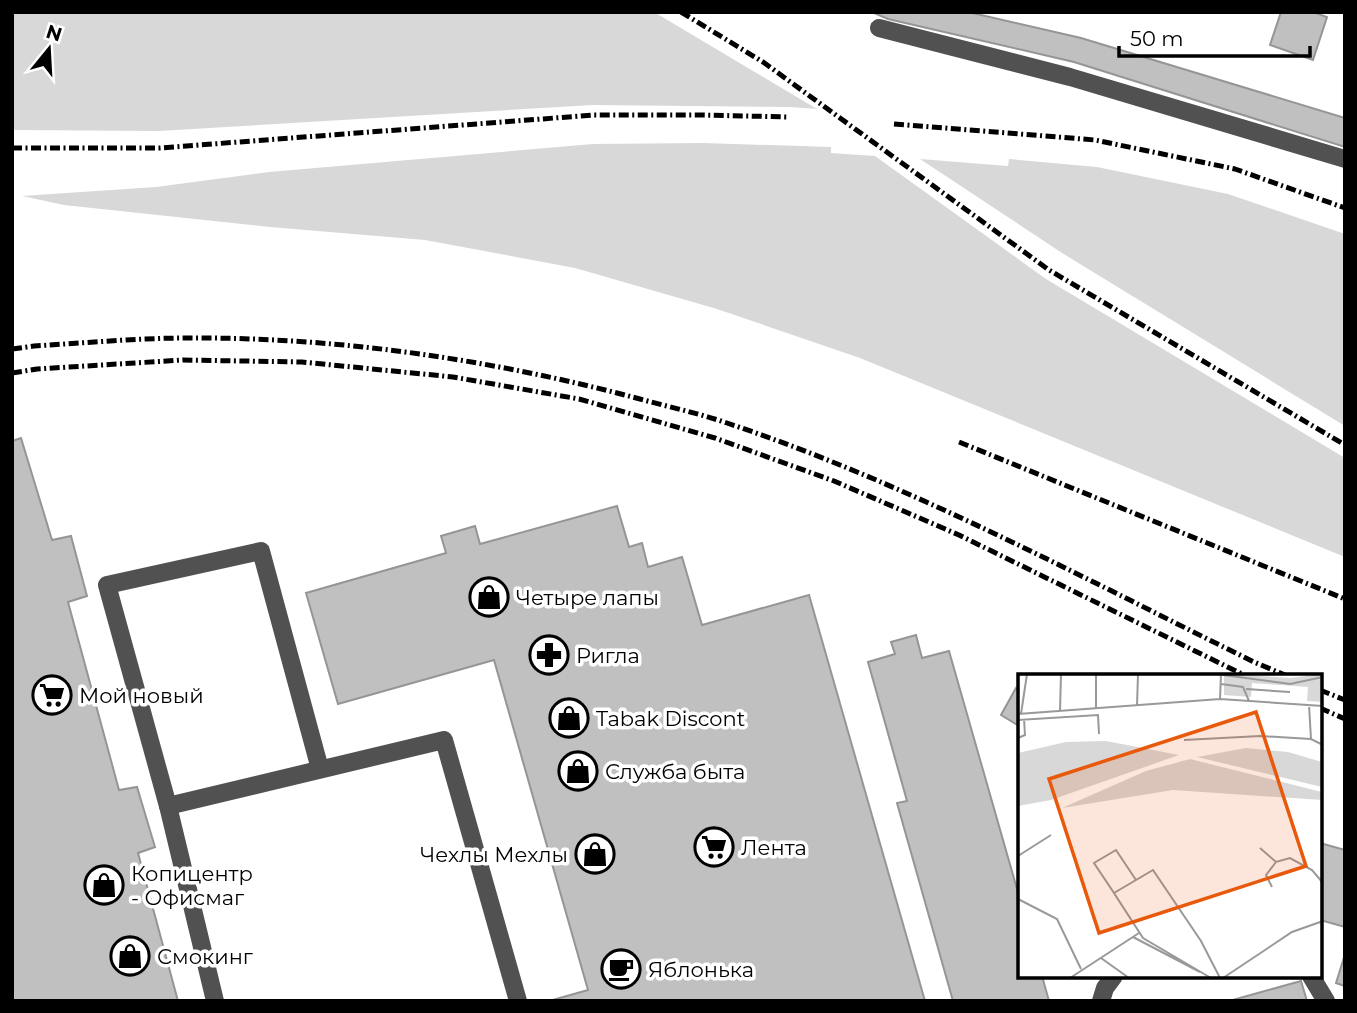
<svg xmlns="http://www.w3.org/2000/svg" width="1357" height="1013" viewBox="0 0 1357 1013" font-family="Montserrat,sans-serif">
<rect width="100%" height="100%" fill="#fff"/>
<g fill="#d8d8d8">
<path d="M12 12H654L817 109 790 107 592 105 159 131 12 130Z"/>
<path d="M703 143 831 147V153L875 156 1046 279 1345 458V557L860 358 717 309 575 268 425 240 270 227 64 205 22 196 156 187 269 172 593 144Z"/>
<path d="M920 159 1008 166 1009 159 1097 167 1228 194 1345 234V426L1062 253Z"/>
</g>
<g fill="#c0c0c0" stroke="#959595" stroke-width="2">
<path d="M872 12H968L1081 38 1345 118V147L1074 62 888 19Z"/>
<path d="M1281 12H1313L1327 17 1313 60 1270 45Z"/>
<path d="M21 438 52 540 71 536 87 596 68 602 119 790 137 787 155 847 138 853 178 1001H12V441Z"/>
<path d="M617 506 629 547 642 543 648 567 682 557 702 625 809 595 925 1001H549L588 990 494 660 338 704 306 593 446 553 441 536 475 526 480 544Z"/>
<path d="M916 635 922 658 949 651 1019 896V976H1042L1049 1001H953L897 803 907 801 868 662 895 654 891 642Z"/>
<path d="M1016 688 1019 690V726L1001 715Z"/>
<path d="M1320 843 1345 850V927L1320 920Z"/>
<path d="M1345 954V986L1336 983Z"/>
<path d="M1301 981 1307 1001H1229Z"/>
</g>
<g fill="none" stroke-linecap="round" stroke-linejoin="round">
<g stroke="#515151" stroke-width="18">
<path d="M879 28 1070 77 1345 159"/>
<path d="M168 806 107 585 261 551 320 769"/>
<path d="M1311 976 1326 1001"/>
<path d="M215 1001 168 806 444 740 518 1001"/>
<path d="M1101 1001 1105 988 1114 976"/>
</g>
<g stroke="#000" stroke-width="5" stroke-dasharray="10 3.5 2 3.5" stroke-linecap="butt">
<path d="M681 12 763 62 1049 270 1345 445"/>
<path d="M894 124 1095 140 1235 169 1345 208"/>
<path d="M12 148H160L594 115H702L789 117"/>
<path d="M12 349 34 346C85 343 137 338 188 338 339 337 495 360 640 399 669 407 698 413 727 423 910 484 1081 577 1254 662L1285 675"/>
<path d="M12 373 37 369 183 360 302 362 453 377 579 399 715 438 834 481 959 535 1244 675"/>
<path d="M959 442 1345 599"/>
<path d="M1320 690 1345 700"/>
<path d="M1320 708 1345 719"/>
</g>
</g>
<defs>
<g id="shop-ring" transform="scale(2.0125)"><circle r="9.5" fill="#fff" stroke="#000" stroke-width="1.5"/><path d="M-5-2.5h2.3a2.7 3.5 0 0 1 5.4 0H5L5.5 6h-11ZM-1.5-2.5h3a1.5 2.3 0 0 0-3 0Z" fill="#000"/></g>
<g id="pharmacy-ring" transform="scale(2.0125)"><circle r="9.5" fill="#fff" stroke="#000" stroke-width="1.5"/><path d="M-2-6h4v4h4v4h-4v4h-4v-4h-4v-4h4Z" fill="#000"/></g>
<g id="supermarket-ring" transform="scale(2.0125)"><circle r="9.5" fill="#fff" stroke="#000" stroke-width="1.5"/><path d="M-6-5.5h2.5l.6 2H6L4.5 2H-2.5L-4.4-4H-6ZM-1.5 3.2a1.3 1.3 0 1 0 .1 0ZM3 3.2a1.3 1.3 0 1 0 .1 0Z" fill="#000"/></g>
<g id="cafe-ring" transform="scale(2.0125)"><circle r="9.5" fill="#fff" stroke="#000" stroke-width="1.5"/><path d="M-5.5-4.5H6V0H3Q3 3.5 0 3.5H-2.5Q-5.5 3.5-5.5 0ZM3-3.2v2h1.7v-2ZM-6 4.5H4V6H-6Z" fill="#000"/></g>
</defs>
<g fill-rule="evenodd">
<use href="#shop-ring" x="489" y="597"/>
<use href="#pharmacy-ring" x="549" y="655"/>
<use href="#supermarket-ring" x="52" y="695"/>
<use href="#shop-ring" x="569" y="718"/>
<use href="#shop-ring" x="578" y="771"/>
<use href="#supermarket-ring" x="714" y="847"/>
<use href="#shop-ring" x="595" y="854"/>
<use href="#shop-ring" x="104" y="885"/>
<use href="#shop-ring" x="130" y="956"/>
<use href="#cafe-ring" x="621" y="969"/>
</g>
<g text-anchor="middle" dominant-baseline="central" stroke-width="7" stroke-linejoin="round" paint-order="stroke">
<g font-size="21" fill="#000" stroke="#fff" text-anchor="start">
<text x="516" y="597">Четыре лапы</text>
<text x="576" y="655">Ригла</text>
<text x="79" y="695">Мой новый</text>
<text x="596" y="718">Tabak Discont</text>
<text x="605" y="771">Служба быта</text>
<text x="741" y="847">Лента</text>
<text x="568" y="854" text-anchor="end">Чехлы Мехлы</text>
<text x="131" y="873">Копицентр<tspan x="131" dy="24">- Офисмаг</tspan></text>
<text x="157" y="956">Смокинг</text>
<text x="648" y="969">Яблонька</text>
</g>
</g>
<g transform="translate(1018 674)">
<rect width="304" height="304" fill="#fff"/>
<path d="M206 0 273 4 304 0V28L289 27 290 13 234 9 233 23 206 21ZM88 67 161 81 33 126 0 132V79L48 68ZM228 74 270 78 304 88V113L179 83ZM172 85 304 118V126L155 116 44 134 128 97Z" fill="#d8d8d8"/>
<path fill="none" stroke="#999" stroke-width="2" d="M78 0V34M198 0 272 10 305 3M203 10 225 13 231 27M228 15 272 18M202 25 203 0M291 31 293 65M119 32 120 0M42 37 43 0M0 40 202 25 305 32M3 40 9 0M0 46 80 41 81 60M0 64 7 61 6 45M166 66 242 62 293 65 305 71M242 174 258 188 272 184 294 196 305 209M0 182 33 161M254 213 248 201 258 188M96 219 76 189 98 176 118 206M0 225 39 245 63 295M115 263 182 298M83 284 111 304M52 304 121 259M193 304 125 264 96 219 135 196 183 267 202 304M205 304 274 258 305 247"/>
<path fill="#e8590c" fill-opacity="0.15" stroke="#e8590c" stroke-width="3.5" d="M238 38 288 192 81 259 31 105Z"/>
<rect width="304" height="304" fill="none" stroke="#000" stroke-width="3.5"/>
</g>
<rect width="1357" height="1013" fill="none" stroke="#000000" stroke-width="28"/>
<g transform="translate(49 49) rotate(18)" stroke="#ffffff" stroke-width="5" paint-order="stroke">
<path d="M0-5L12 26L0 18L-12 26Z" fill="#000000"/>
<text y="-10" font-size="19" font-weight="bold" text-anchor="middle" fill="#000000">N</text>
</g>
<path d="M1119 46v10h191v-10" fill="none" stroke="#000000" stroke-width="3.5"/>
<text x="1130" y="46" font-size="21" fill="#000000" stroke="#ffffff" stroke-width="5" paint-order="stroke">50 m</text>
</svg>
